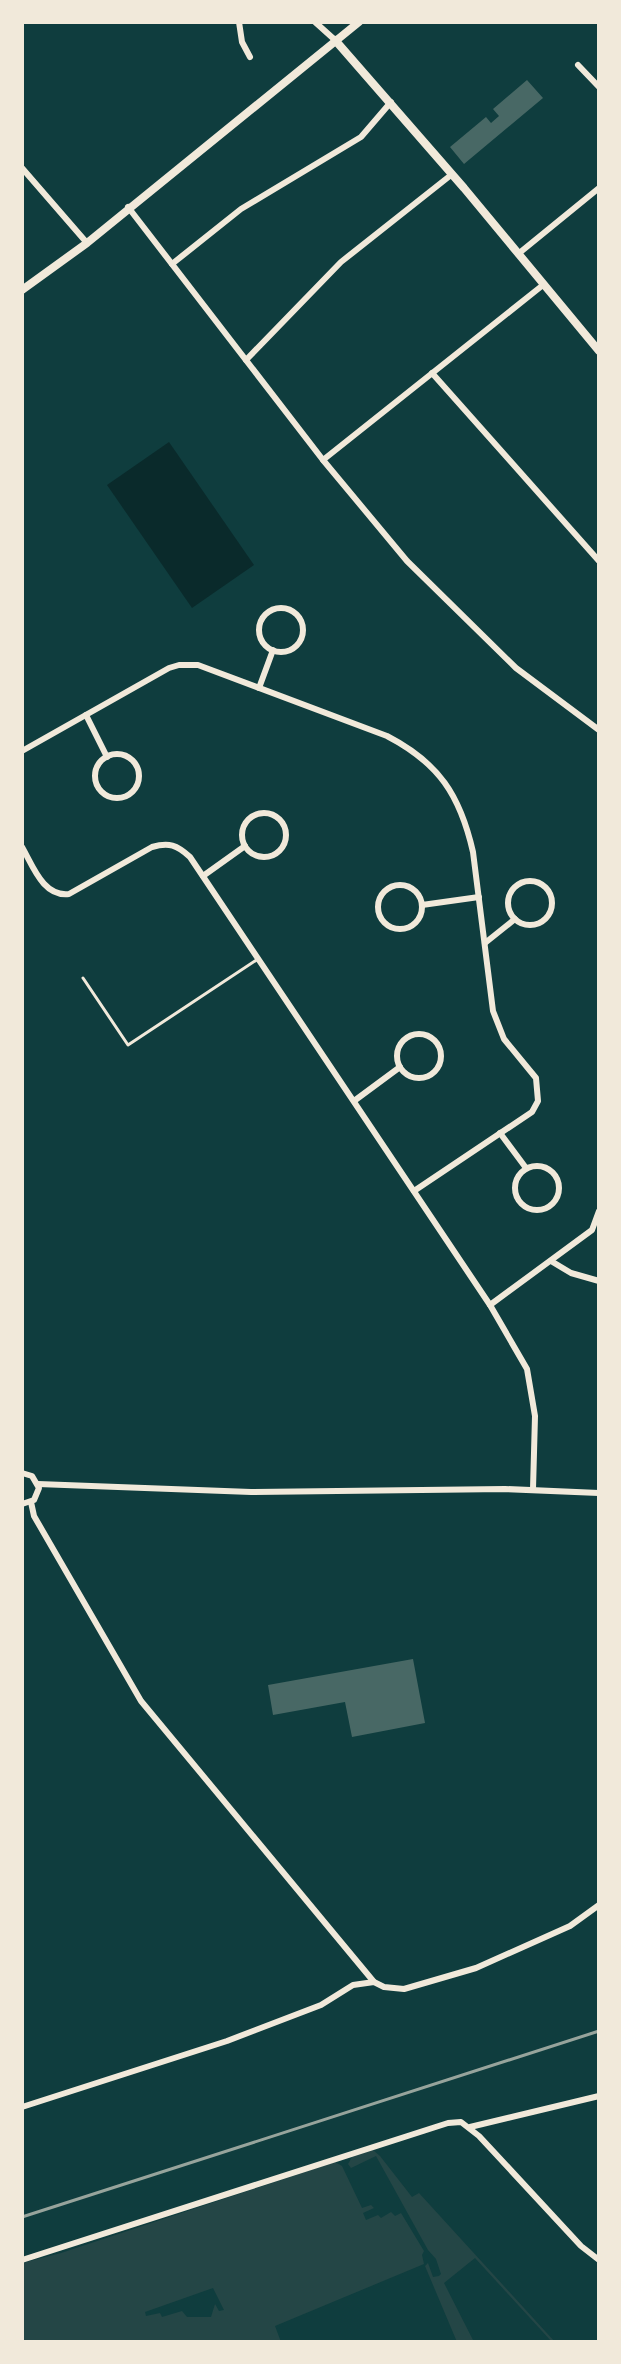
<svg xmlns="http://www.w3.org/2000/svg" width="621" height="2364" viewBox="0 0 621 2364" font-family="Montserrat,sans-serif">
<rect width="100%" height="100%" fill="#0f3d3e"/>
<g fill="#244646" fill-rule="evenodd">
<path d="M373 2150 380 2156 412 2197 419 2193 555 2342H552L475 2258 444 2283 474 2342H457L425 2266 428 2263 433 2277 439 2276 441 2274 436 2259 428 2250 376 2156 351 2168 348 2164 352 2157Z"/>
<path d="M335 2162 342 2166 362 2208 371 2205 374 2208 363 2213 366 2220 378 2215 381 2218 391 2212 395 2216 401 2213 424 2251 422 2255 424 2264 275 2326 281 2342H22V2263L61 2253ZM213 2288 224 2310 219 2311 215 2304 211 2317H187L182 2311 162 2317 160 2313 146 2316 145 2312Z"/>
</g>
<path fill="#0a2a2b" d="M169 442 254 565 192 608 107 485Z"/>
<g fill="#486865">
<path d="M527 80 543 98 464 164 450 147 486 117 491 123 499 116 493 109Z"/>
<path d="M413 1659 425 1723 352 1737 345 1702 273 1715 268 1685Z"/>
</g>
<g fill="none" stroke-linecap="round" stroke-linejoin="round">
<path stroke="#f1e9da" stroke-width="3" d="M83 978 128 1045 258 959"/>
<g stroke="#f1e9da" stroke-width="6">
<path d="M239 22 242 42 250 57"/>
<path d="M315 22 335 40"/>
<path d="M578 65 599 87"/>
<path d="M22 168 87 243"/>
<path d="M128 207 323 460 407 561 516 668 599 730"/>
<path d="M518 254 599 188"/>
<path d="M172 264 241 209 361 137 391 102"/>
<path d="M246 360 341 262 451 175"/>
<path d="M432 373 599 561"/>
<path d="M323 460 543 285"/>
<circle cx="281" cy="630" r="22"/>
<path d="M259 688 273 650"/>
<path d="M86 715 107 757"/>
<path d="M22 751 169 668 179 665H198L387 736C439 763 460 795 473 852L493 1011 504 1039 536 1078 538 1101 532 1112 414 1191"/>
<circle cx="117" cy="776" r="22"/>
<circle cx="264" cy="835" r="22"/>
<path d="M22 847C33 866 43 897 69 894L152 847C169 842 177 845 190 857L490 1305 527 1369 535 1416 533 1489"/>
<path d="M203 876 245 846"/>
<circle cx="530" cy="903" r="22"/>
<circle cx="400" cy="907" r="22"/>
<path d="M422 905 479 897"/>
<path d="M485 943 515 919"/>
<circle cx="419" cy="1056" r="22"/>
<path d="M354 1101 400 1067"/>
<path d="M500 1133 526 1168"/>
<circle cx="537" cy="1188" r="22"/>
<path d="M551 1261 571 1273 599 1281"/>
<path d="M490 1305 592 1230 599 1211"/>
<path d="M22 1473 32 1476 39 1488 34 1500 22 1504"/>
<path d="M38 1484 251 1492 505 1489 599 1493"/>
<path d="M31 1502 34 1516 141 1701 374 1982 384 1987 404 1989 476 1968 570 1926 599 1905"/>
<path d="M22 2107 227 2041 321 2005 353 1985 374 1982"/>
<path d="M470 2127 599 2096"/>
<path d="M22 2260 448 2123 461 2122 479 2136 581 2246 599 2260"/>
</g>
<g stroke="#f1e9da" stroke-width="8">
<path d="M335 40 464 188 599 351"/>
<path d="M22 290 87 243 359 22"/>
</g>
<path stroke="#97a49c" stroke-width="3" d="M22 2217 599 2031"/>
</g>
<rect width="621" height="2364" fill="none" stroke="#f1e9da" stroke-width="48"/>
</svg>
